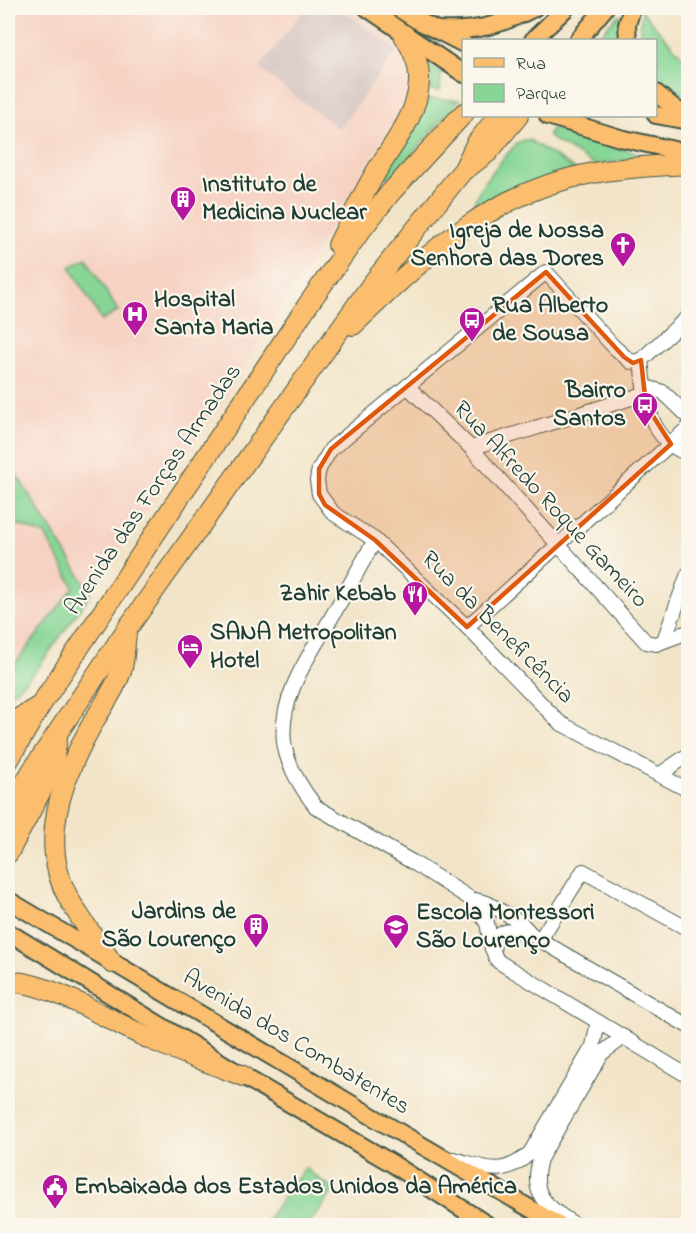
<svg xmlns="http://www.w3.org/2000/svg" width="696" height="1233" viewBox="0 0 696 1233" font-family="'Indie Flower',sans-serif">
<rect width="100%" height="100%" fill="#fbf7ec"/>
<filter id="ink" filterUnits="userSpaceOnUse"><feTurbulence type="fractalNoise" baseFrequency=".0167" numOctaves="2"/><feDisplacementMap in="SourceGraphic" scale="12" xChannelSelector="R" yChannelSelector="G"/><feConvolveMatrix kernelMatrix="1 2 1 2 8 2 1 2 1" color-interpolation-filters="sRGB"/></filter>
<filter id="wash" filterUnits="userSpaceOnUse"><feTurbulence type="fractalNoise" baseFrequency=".008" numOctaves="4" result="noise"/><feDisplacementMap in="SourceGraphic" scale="24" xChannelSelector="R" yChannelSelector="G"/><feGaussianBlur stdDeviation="1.35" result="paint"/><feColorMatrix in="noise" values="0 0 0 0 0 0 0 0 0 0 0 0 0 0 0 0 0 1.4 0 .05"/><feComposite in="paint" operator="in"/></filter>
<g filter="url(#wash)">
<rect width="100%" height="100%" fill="#f2e4c8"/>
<g fill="#f6d2c3">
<path d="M8 8H357L388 30 409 68V96L300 278 225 397 38 668 8 698Z"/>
<path d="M421 8H509L483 17 464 19 443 17Z"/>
</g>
<path fill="#d1bfbd" d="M305 8H340L397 50 339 129 259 69Z"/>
<g fill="#87d696" stroke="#538a65" stroke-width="1.5">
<path d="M642 11 688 63V97L659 80 656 75V40H641L640 27Z"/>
<path d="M620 15V40H595L617 16Z"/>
<path d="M426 61 441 72 440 91 430 90 431 80Z"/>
<path d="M428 99 459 100 391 178 385 176 421 117Z"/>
<path d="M552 128 642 155 644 157 595 165 553 140 548 134Z"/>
<path d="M529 140 576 170 469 217C474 189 499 164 517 143L523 140Z"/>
<path d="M86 258 118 311 102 321 70 267Z"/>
<path d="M8 461 91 593 38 668 8 698V673L74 587 45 535 19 525 8 511Z"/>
<path d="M305 1168 334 1190 308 1225H263Z"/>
</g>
</g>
<g filter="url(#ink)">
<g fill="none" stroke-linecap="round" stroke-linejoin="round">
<g stroke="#3f564a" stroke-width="16">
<g id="minor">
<path d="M688 317 641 360 631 362 613 346 546 272 331 449 319 469 317 480 319 494 333 513 375 540 467 627 560 723 688 790"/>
<path d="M641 360C645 397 647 439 688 454"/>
<path d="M407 386 471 448 646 642 656 644 688 632"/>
<path d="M471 448 644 394 649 388 663 392 688 416"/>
<path d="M375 540C360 567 345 593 330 620 309 656 279 697 284 742 287 766 301 788 316 807L414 863 471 899 487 903 520 922 531 934 540 940 688 1026"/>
<path d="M467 627 688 428"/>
<path d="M664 640 688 574"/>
<path d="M659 775 688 755"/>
<path d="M471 899 487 923 492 949"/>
<path d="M531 934C525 933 517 931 511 931 494 931 488 951 499 962L688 1076"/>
<path d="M540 940 583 871 688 929"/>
<path d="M454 1159C486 1168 502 1178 530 1153L593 1046 598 1022"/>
<path d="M577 1226C548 1207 529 1197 540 1159L602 1053 624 1037"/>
</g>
</g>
<g stroke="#3f564a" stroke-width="20">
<g id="major">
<path d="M367 8 464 74"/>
<path d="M398 8 415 19 464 44"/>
<path d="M436 30C477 32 498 26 534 8"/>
<path d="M533 40 566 8"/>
<path d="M578 40 605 8"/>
<path d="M628 40 627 25 632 8"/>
<path d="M656 93 688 119"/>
<path d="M656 115 688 121"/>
<path d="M548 116 620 138 688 153"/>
<path d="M8 900 380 1121 560 1226"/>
<path d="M8 932 243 1076 393 1164 489 1226"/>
</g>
</g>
<g stroke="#3f564a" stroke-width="22">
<g id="highway">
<path d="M467 168 488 152 518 116"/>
<path d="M338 245C350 221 362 196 376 172 392 145 418 115 419 82 420 64 413 50 404 35"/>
<path d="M353 325C426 256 489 192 593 173 624 167 657 166 688 164"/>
<path d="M8 725 38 707"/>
<path d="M8 761 40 706 307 306 361 230 391 192 464 113"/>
<path d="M8 812 32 771 127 629 372 284 464 169 476 144 498 116"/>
<path d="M8 853 52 770 57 738"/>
<path d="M112 963C98 942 81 921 69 899 38 843 61 781 89 730 98 712 113 694 120 674 125 663 124 646 126 634"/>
<path d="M8 982C48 980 113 1023 152 1040 182 1053 213 1064 243 1076"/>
</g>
</g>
<use href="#minor" stroke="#fff" stroke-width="14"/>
<use href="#major" stroke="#fbbd6e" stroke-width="16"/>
<use href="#highway" stroke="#fbbd6e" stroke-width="20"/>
</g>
</g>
<path fill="#de580e" fill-opacity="0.2" stroke="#de580e" stroke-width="4.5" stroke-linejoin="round" d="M546 272 624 357 633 363 641 360 646 405 671 444 467 627 375 540 325 505 319 494V469L331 449Z"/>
<defs>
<g id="building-pin" transform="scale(1.35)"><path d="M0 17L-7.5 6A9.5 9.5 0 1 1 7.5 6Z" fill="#b5179e" stroke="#fbf7ec"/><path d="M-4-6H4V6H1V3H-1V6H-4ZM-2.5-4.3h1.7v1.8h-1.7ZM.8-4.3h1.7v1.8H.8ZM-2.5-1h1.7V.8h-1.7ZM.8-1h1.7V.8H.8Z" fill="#fff"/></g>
<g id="church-pin" transform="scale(1.35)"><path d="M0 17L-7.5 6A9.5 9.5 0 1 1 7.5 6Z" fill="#b5179e" stroke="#fbf7ec"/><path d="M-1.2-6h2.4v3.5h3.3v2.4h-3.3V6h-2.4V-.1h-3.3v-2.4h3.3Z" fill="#fff"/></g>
<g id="hospital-pin" transform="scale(1.35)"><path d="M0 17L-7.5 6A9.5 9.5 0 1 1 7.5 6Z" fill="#b5179e" stroke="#fbf7ec"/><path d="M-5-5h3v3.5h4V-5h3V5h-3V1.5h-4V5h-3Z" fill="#fff"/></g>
<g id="bus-pin" transform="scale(1.35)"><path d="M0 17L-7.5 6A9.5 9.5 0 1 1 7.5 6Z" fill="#b5179e" stroke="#fbf7ec"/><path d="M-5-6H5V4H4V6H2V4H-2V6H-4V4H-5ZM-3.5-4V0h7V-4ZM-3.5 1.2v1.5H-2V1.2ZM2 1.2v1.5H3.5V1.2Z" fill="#fff"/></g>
<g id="restaurant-pin" transform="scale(1.35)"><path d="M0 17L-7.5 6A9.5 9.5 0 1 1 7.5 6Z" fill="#b5179e" stroke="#fbf7ec"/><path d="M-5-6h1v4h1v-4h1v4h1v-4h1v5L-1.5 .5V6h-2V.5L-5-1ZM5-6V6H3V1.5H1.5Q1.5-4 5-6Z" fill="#fff"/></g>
<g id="hotel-pin" transform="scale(1.35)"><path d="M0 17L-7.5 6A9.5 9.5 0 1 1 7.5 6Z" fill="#b5179e" stroke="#fbf7ec"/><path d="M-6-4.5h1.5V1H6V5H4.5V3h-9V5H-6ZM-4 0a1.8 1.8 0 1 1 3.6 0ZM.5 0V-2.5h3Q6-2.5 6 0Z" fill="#fff"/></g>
<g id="school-pin" transform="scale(1.35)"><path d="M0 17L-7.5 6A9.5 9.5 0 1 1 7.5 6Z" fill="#b5179e" stroke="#fbf7ec"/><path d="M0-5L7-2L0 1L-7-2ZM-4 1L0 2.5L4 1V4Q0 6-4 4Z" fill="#fff"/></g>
<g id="civic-pin" transform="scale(1.35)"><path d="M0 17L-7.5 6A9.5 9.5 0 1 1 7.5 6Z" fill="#b5179e" stroke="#fbf7ec"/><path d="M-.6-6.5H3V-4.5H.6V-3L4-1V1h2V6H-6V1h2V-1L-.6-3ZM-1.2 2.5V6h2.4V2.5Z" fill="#fff"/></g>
</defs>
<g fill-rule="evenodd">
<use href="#building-pin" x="183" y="199"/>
<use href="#church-pin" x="623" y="245"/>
<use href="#hospital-pin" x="135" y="314"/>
<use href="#bus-pin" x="472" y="320"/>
<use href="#bus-pin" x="645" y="405"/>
<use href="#restaurant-pin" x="415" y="594"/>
<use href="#hotel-pin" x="190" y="647"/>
<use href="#building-pin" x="256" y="926"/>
<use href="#school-pin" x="396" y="927"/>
<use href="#civic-pin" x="55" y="1187"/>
</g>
<g text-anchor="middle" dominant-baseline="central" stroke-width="4.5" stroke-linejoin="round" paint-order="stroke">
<g font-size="24" font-weight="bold" fill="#1f3d34" stroke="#fbf7ec" text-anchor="start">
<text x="202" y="185">Instituto de<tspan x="202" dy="28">Medicina Nuclear</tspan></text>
<text x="604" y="231" text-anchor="end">Igreja de Nossa<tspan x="604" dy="28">Senhora das Dores</tspan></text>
<text x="154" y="300">Hospital<tspan x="154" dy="28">Santa Maria</tspan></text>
<text x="492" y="306">Rua Alberto<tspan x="492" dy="28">de Sousa</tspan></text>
<text x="626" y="391" text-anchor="end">Bairro<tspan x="626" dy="28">Santos</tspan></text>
<text x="396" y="594" text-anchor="end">Zahir Kebab</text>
<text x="210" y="633">SANA Metropolitan<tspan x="210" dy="28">Hotel</tspan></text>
<text x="236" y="912" text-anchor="end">Jardins de<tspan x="236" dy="28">São Lourenço</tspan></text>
<text x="416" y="913">Escola Montessori<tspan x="416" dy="28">São Lourenço</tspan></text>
<text x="74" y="1187">Embaixada dos Estados Unidos da América</text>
</g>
<g font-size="24" fill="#1f3d34" stroke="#fbf7ec">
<text transform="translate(154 490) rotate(-56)">Avenida das Forças Armadas</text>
<text transform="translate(550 505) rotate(47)">Rua Alfredo Roque Gameiro</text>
<text transform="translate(497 628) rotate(45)">Rua da Beneficência</text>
<text transform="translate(296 1043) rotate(31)">Avenida dos Combatentes</text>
</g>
</g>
<rect width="696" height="1233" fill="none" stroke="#fbf7ec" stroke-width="30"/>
<rect x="462" y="39" width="195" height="78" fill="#fbf7ec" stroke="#a3ada2" stroke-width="1.5"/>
<rect x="474" y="58" width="30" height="9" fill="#fbbd6e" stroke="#a3ada2" stroke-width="1.5"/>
<text x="516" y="69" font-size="18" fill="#1f3d34">Rua</text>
<rect x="474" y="84" width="30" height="18" fill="#87d696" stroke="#a3ada2" stroke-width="1.5"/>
<text x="516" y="99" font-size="18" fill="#1f3d34">Parque</text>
</svg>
